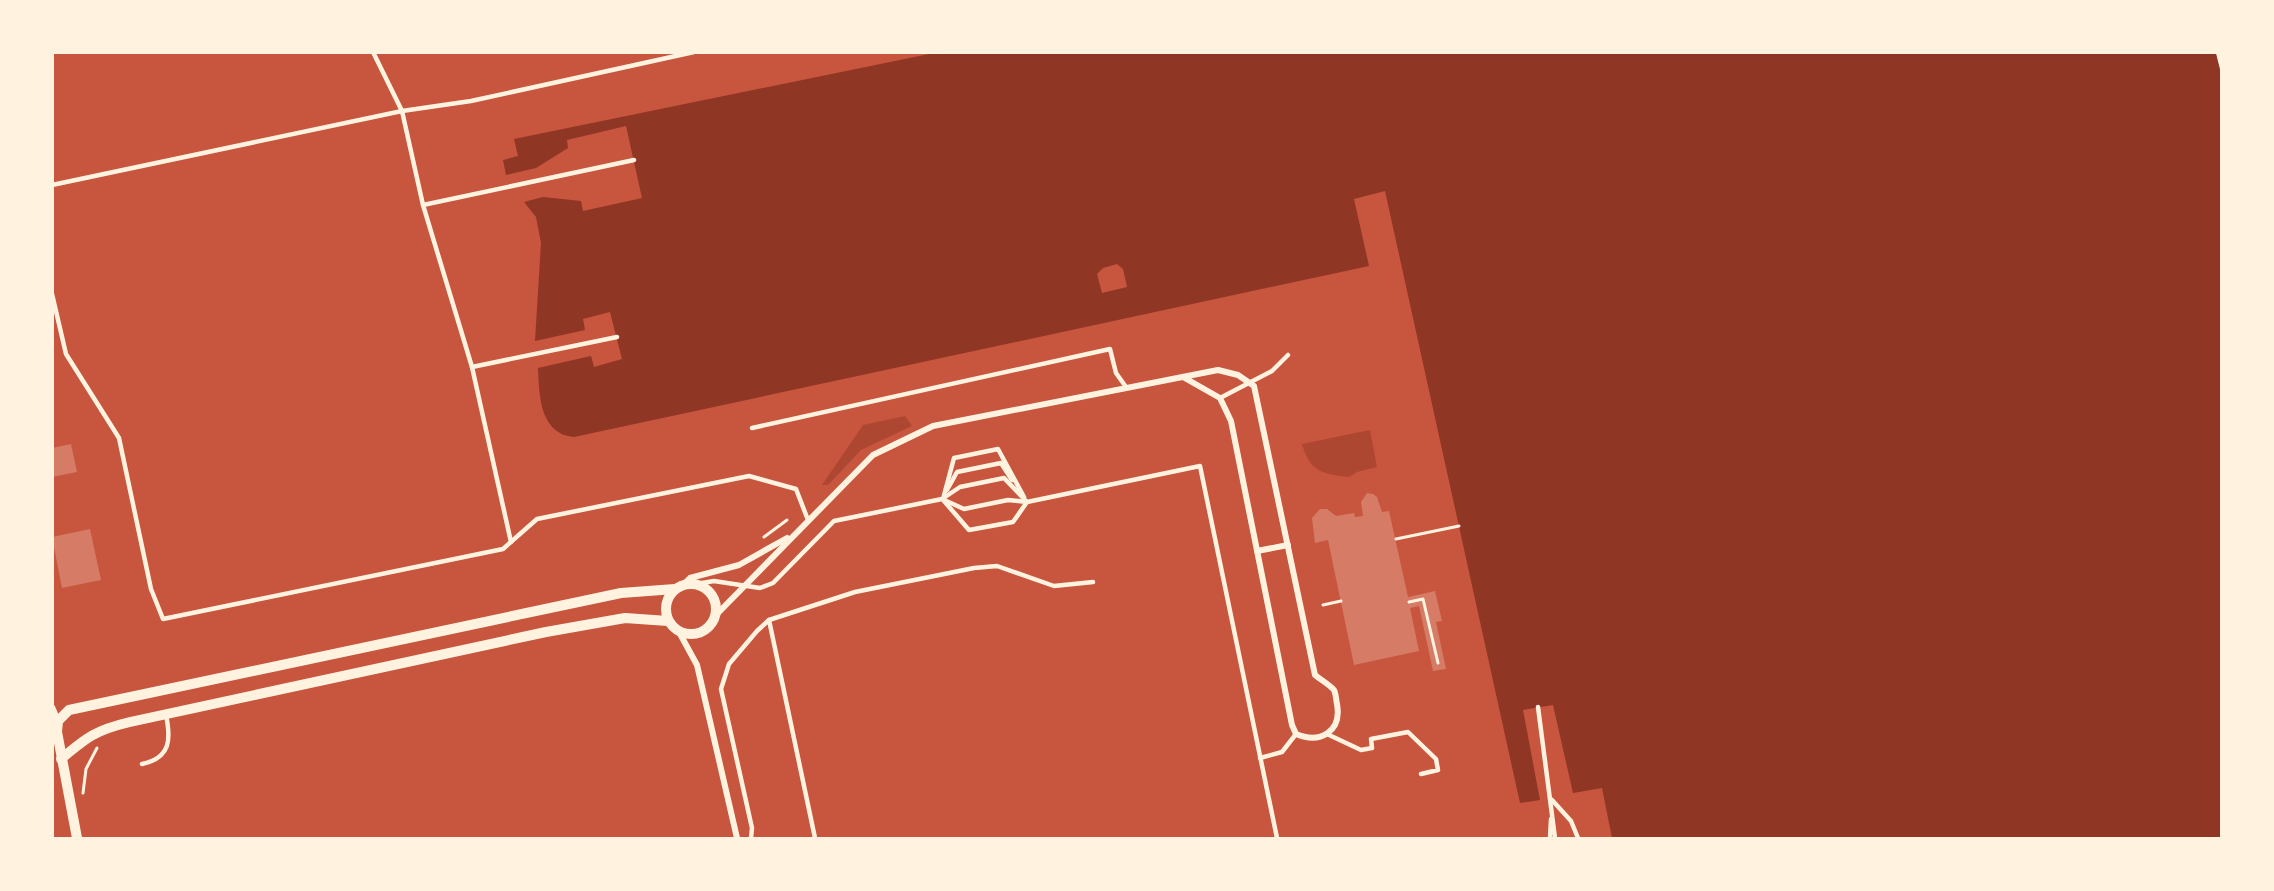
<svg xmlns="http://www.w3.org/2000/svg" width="2274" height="891" viewBox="0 0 2274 891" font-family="'Space Grotesk',sans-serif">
<rect width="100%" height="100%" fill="#c8553d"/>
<g fill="#ae4732">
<path d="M905 416 912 426 861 450 828 485H822L863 425Z"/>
<path d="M1370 430 1377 467 1357 472 1349 477C1322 474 1310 472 1302 444Z"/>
</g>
<path fill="#8f3625" d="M934 53H2221V838H1612L1602 788 1573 793 1553 705 1523 710 1540 800 1520 803 1385 191 1354 199 1369 266 574 437C570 436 564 436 560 433 539 421 539 390 538 368L591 356 594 367 622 359 610 312 583 319 585 330 535 341 541 243 536 217 524 202 543 197 581 201 583 211 642 198 626 126 567 140 568 148 536 168 506 175 503 160 518 156 514 139Z"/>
<path fill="#c8553d" d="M1117 264 1123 269 1127 287 1102 293 1097 274 1103 268Z"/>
<g fill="#d67c66">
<path d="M71 444 77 472 52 477V448Z"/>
<path d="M1367 493 1373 494 1377 497 1382 512 1389 511 1408 597 1435 591 1442 621 1436 622 1446 669 1433 671 1419 606 1410 608 1419 651 1354 665 1328 540 1315 543 1312 518 1320 509H1327L1336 516 1354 513 1355 517 1363 516 1361 502Z"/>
<path d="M90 529 101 580 62 588 52 537Z"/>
</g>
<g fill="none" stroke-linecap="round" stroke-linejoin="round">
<g stroke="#fff3e0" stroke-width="3">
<path d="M764 537 787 520"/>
<path d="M1396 539 1459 526"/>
<path d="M1409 602 1423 599 1438 663"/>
<path d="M1323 605 1341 601"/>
<path d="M83 793 86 769 97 748"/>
</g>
<g stroke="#fff3e0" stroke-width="4.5">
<path d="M373 52 402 111 423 205 472 367 511 542"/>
<path d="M2218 52 2222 68"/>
<path d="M52 185 402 111 471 101 694 52"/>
<path d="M423 205 634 160"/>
<path d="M52 294 66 354 119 438 151 589 163 619 503 549 537 519 749 476 796 489 808 520"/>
<path d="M472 367 617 337"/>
<path d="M1220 398 1272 371 1288 355"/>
<path d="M752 428 1110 349 1116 373 1126 387"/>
<path d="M947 490 957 472 1001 463 1012 480"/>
<path d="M942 499 964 509 1008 500 1027 502 1200 466 1277 838"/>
<path d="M943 499 954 458 998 449 1024 497"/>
<path d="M944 501 969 530 1013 522 1027 502"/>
<path d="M696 584 714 581 760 588 773 583 834 521 942 499 960 487 1004 478 1027 502"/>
<path d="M769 620 815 838"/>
<path d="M1538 707 1555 838"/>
<path d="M1327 734 1361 750 1372 748 1371 739 1408 732 1436 759 1438 770 1421 774"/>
<path d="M1260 758 1282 752 1296 734"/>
<path d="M142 764C171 758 171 739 166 715"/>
<path d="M1552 800 1571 821 1578 838"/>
<path d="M751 838 752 828 721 689 729 664 757 631 769 620 855 592 974 568 997 566 1054 586 1093 582"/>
<path d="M1550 838 1551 819"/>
</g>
<g stroke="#fff3e0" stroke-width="6">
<path d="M1257 551 1288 545"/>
<path d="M683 585 690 578 739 565 787 538"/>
<path d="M717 614 873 455 933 426 1218 370 1238 375 1254 386 1315 675C1321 680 1330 685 1334 690 1336 694 1336 700 1337 704 1342 732 1320 744 1296 734L1292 725 1231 421 1220 398 1183 377"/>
<path d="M679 632 697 665 737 838"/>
<path d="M52 707 58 721"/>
</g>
<g stroke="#fff3e0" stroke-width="10">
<circle cx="691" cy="609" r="25"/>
<path d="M61 759C87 737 96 730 130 722L546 632 625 618 668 621"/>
<path d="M77 838 57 732 58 721 69 710 621 593 675 589"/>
</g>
</g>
<rect width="2274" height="891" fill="none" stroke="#fff3e0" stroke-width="108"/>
</svg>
